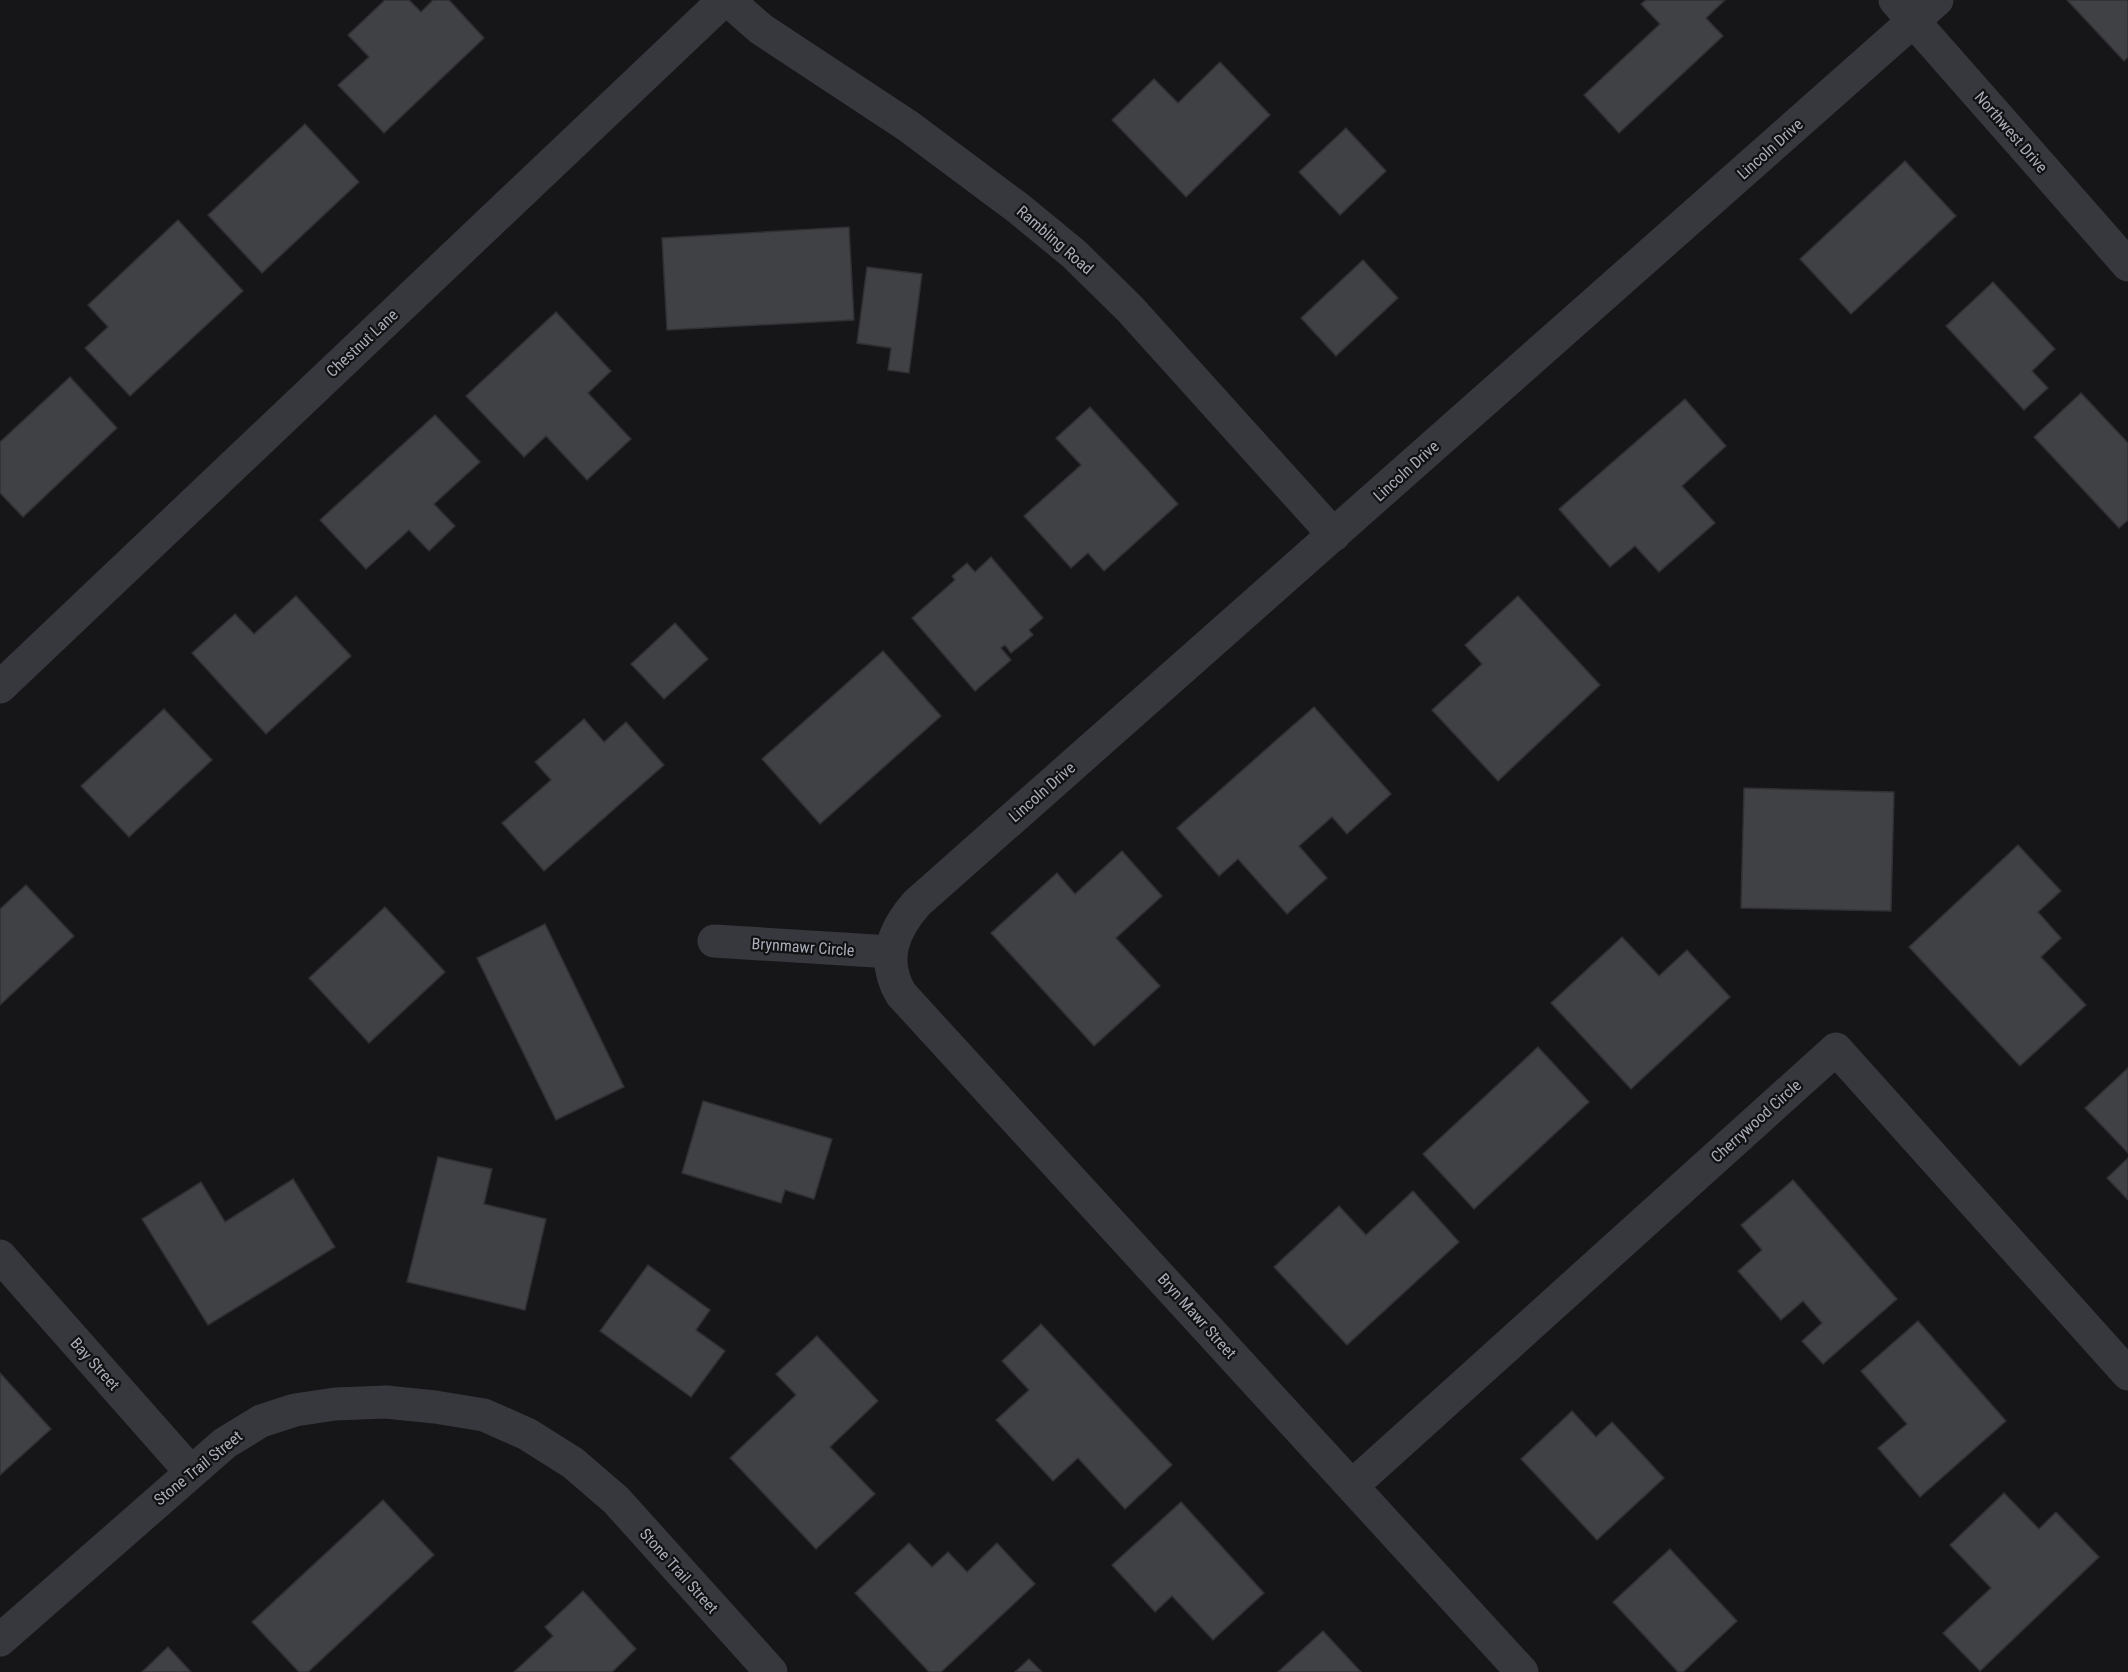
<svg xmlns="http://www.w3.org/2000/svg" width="2128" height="1672" viewBox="0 0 2128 1672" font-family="'Roboto Condensed',sans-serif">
<rect width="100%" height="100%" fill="#161618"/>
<g fill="#404145" stroke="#303034" stroke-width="1.5">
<path d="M385 0H409L421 12 433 0H449L484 38 384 133 338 85 369 57 348 35Z"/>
<path d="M1646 0H1725L1706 18 1723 36 1619 133 1584 95 1660 24 1641 4Z"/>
<path d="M2067 0H2128V57L2124 61Z"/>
<path d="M1220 62 1270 115 1186 197 1112 120 1154 79 1178 103Z"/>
<path d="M305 124 359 182 262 273 208 215Z"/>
<path d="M1346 128 1386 171 1340 215 1299 172Z"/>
<path d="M1905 161 1956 216 1851 314 1800 259Z"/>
<path d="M178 220 243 291 130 396 85 348 108 327 88 305Z"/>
<path d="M849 227 854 320 667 330 662 238Z"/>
<path d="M1363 260 1398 298 1336 356 1301 318Z"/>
<path d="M867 267 922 274 909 373 888 370 891 348 857 343Z"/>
<path d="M1993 282 2055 349 2032 371 2048 388 2024 410 1946 326Z"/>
<path d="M556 312 611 371 588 393 631 439 587 480 546 436 524 457 466 396Z"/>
<path d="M70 377 117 428 23 517 0 493V442Z"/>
<path d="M2081 393 2128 443V520L2119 528 2034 437Z"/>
<path d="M1685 399 1726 446 1682 486 1715 523 1659 572 1635 546 1610 567 1559 509Z"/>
<path d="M1090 407 1178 504 1104 571 1088 553 1071 568 1024 516 1081 465 1056 438Z"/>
<path d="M435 415 480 462 434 504 455 526 429 551 409 530 366 569 320 520Z"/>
<path d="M991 557 1043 618 1029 630 1033 635 1011 653 1005 645 1001 648 1011 660 975 691 912 618 955 580 952 576 967 563 975 572Z"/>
<path d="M296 596 351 656 266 734 192 653 235 614 254 634Z"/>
<path d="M1518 596 1600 685 1498 781 1432 710 1482 664 1465 645Z"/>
<path d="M675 623 708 659 664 699 631 664Z"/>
<path d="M883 651 941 716 820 824 762 759Z"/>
<path d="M1314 707 1391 794 1347 834 1332 817 1299 846 1327 878 1287 914 1238 859 1219 876 1177 828Z"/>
<path d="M164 709 212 760 129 837 81 786Z"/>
<path d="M584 719 604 742 626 722 664 765 544 871 502 823 551 780 535 762Z"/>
<path d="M1744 788 1894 792 1891 911 1741 908Z"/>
<path d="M2018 845 2061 891 2038 912 2061 938 2041 957 2086 1005 2020 1066 1909 947Z"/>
<path d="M1122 851 1162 896 1116 938 1160 986 1094 1046 991 933 1057 873 1075 894Z"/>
<path d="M26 885 74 936 0 1005V909Z"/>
<path d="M385 907 445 972 369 1043 309 978Z"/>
<path d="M545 924 624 1087 556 1120 477 958Z"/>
<path d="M1622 937 1659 976 1687 950 1730 997 1631 1089 1551 1003Z"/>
<path d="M1538 1047 1589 1102 1474 1209 1423 1154Z"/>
<path d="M2128 1068V1153L2085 1108Z"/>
<path d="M703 1101 832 1139 814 1199 785 1190 781 1203 682 1173Z"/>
<path d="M438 1157 492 1169 484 1204 546 1219 525 1310 407 1282Z"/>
<path d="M2128 1158V1200L2107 1178Z"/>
<path d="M293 1179 335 1247 208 1325 142 1219 201 1182 225 1222Z"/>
<path d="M1793 1180 1897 1299 1823 1364 1802 1341 1822 1323 1803 1301 1781 1320 1738 1271 1762 1250 1741 1225Z"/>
<path d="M1413 1191 1459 1242 1347 1345 1274 1267 1339 1206 1366 1235Z"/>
<path d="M648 1265 710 1310 696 1330 725 1351 691 1397 600 1331Z"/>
<path d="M1918 1321 2006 1421 1920 1497 1878 1448 1907 1424 1861 1371Z"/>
<path d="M1041 1324 1172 1465 1125 1509 1078 1458 1053 1481 996 1420 1029 1390 1002 1361Z"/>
<path d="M817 1336 878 1401 830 1447 875 1494 816 1549 730 1458 796 1395 776 1374Z"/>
<path d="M0 1373 51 1429 0 1475Z"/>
<path d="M1572 1411 1596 1437 1612 1422 1664 1478 1597 1540 1521 1459Z"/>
<path d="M2004 1493 2039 1529 2056 1512 2099 1557 1980 1671 1943 1633 1991 1588 1950 1545Z"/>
<path d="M383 1500 434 1555 308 1672H299L252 1622Z"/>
<path d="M1181 1502 1264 1593 1213 1640 1172 1596 1155 1612 1112 1565Z"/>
<path d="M909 1543 932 1567 948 1552 967 1572 997 1543 1035 1584 941 1672H929L855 1593Z"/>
<path d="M1670 1549 1737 1621 1683 1672H1678L1613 1602Z"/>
<path d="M583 1591 636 1649 612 1672H514L553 1636 545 1627Z"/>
<path d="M1323 1631 1361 1672H1278Z"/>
<path d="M168 1647 191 1672H142Z"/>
<path d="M1029 1659 1042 1672H1015Z"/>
</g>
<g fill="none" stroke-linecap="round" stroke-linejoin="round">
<g stroke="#37383d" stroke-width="33">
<path d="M728 0 761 29 908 126 1018 208 1074 254 1130 309 1334 535"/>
<path d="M1895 0 2128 265"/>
<path d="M0 687 724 0"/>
<path d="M714 941 891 952"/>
<path d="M0 1256 190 1471"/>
<path d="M1352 1486 1836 1049 2128 1374"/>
<path d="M0 1640 225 1443 261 1421 295 1410 335 1404 386 1402 435 1407 484 1415 527 1434 573 1463 616 1500 771 1672"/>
<path d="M1522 1672 901 994C881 960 893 930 917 903L1937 0"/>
</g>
</g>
<g text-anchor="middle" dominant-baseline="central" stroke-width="4.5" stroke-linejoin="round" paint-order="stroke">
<g font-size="16" fill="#a8adb8" stroke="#111113">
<text transform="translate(2011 132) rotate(49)">Northwest Drive</text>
<text transform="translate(1770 149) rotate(-42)">Lincoln Drive</text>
<text transform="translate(1055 240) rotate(41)">Rambling Road</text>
<text transform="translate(362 343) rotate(-43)">Chestnut Lane</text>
<text transform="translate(1406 471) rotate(-42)">Lincoln Drive</text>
<text transform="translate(1042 792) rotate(-41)">Lincoln Drive</text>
<text transform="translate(803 947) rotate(4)">Brynmawr Circle</text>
<text transform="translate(1756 1121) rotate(-42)">Cherrywood Circle</text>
<text transform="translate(1197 1316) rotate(48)">Bryn Mawr Street</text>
<text transform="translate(95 1364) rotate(48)">Bay Street</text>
<text transform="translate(198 1468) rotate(-39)">Stone Trail Street</text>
<text transform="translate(679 1571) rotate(48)">Stone Trail Street</text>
</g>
</g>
</svg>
